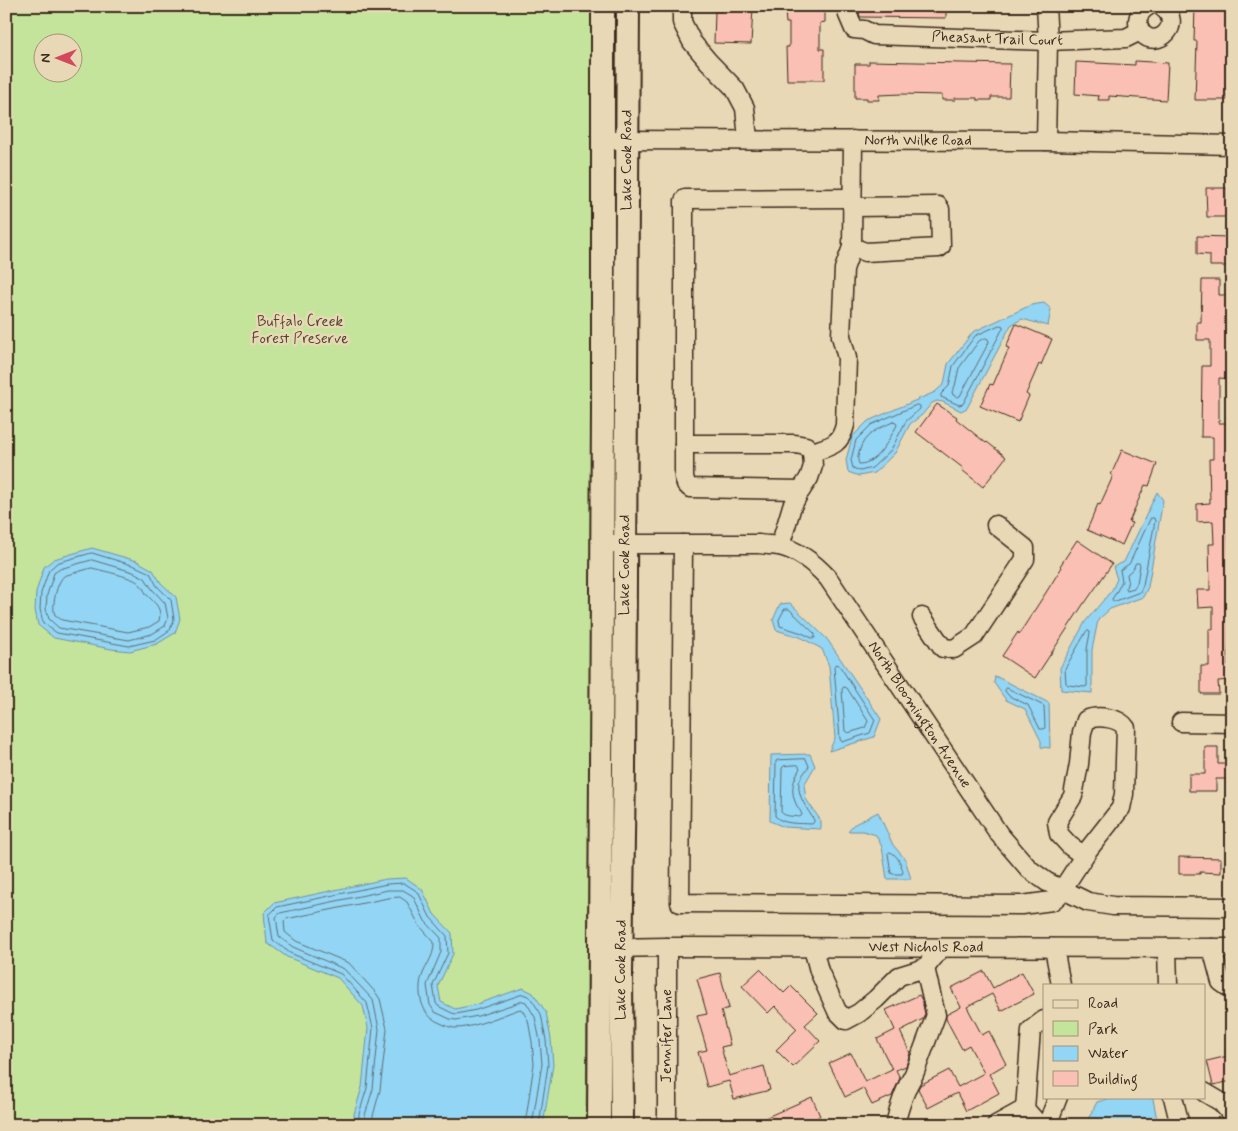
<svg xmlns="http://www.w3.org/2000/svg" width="1238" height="1131" viewBox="0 0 1238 1131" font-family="Mynerve,sans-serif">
<rect width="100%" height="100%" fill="#e9d8b5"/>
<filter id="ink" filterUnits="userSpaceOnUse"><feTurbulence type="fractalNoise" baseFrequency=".02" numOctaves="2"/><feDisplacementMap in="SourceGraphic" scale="10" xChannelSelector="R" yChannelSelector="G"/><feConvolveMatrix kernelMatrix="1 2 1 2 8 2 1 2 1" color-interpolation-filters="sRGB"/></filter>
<g filter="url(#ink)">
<path fill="#c5e49b" stroke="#80875c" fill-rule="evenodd" d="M6 6H596L586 1125H6ZM42 42H72V72H42Z"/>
<g fill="#93d5f4" stroke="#70919e">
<path d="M1044 303 1051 309 1048 326 1022 319 1011 325 967 408 961 411 943 402 937 401 932 403 922 415 910 424 895 453 874 473 859 476 848 472 846 460 852 437 868 421 935 392 944 384 948 364 973 332 1031 305Z"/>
<path d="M1157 492 1163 500 1148 587 1143 597 1110 609 1098 620 1092 650V693L1061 690 1060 668 1085 622 1112 590 1117 579 1113 567 1124 562Z"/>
<path d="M92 548 137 561 153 570 161 583 176 597 180 619 175 633 157 644 130 651 111 649 54 638 38 625 35 610 36 592 44 567 54 559Z"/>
<path d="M790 603 827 639 881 719 874 737 829 751 835 738 829 666 822 649 800 637 776 630 773 620 780 604Z"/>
<path d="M995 676 1049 703 1050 748 1041 747V741L1025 709 1006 700 994 683Z"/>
<path d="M810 754 815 766 804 785 806 799 821 821V829L784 827 770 821 771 755Z"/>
<path d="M878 812 893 845 905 859 911 879H887L882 847 876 835 863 831H848L853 825Z"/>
<path d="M406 878 422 889 434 914 452 933 453 954 438 986 441 1002 455 1009 474 1005 523 988 533 993 546 1012 551 1039 553 1065 543 1125H355L354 1114 362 1087 368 1028 363 1006 338 978 287 957 267 943 264 913 274 903 386 879Z"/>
<path d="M1115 1097H1152L1153 1099 1158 1125H1084L1087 1121 1097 1102Z"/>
</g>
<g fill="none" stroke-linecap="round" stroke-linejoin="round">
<g stroke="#5e6e74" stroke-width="1">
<path d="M1000 325 1003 326V328L963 404 959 405 941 397V394L949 386 953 366 975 336Z"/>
<path d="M986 338 988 339 989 342 960 396 958 397 953 395 952 392 955 386 959 368 979 341Z"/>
<path d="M917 405 920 406V409L906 421 891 450 872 468 860 471 853 468 851 460 856 440 871 425Z"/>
<path d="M893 422 896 423 897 425C889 440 877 464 859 464 857 459 858 457 859 452 864 434 877 429 893 422Z"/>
<path d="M1151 518H1154L1155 521 1143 585 1140 592 1113 602 1112 599 1116 593 1122 581 1120 570 1129 564Z"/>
<path d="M92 553 135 566 150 573 157 586 171 600 174 619 170 630 155 640 129 646 57 633 43 623 40 609 41 593 49 570 57 563Z"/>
<path d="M92 560 133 572 145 578 152 589 165 603 168 618 165 626 152 634 129 640 59 628 49 619 46 609 47 595 54 573 60 569Z"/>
<path d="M1136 563H1139L1140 565 1137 583 1134 588 1127 590 1126 588 1128 580 1127 574 1133 569Z"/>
<path d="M92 568C103 571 134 577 140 584 144 588 145 594 149 597 157 605 162 609 159 621L149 627 128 632 62 620C61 620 56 615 55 615 51 607 57 581 64 576Z"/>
<path d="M785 609H789L815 634V638H812L802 633 780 626 779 620Z"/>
<path d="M1087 631H1089L1090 633 1087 649V686L1085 687 1068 685 1066 683 1065 669Z"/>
<path d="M836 664 839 665 875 720 870 733 842 742 840 739 834 667Z"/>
<path d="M844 687 847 688 868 721 865 728 848 733 845 731 842 690Z"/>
<path d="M1007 688 1044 706 1045 727 1044 729H1040L1028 705 1009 696 1005 691Z"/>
<path d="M806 759 809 766C806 771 800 777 799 783 797 796 808 810 814 820V822L812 824C800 823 783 825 775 816L776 761 778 760Z"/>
<path d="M798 765 800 768C793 781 790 790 796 804 798 808 801 811 802 815L800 817C794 816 785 817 781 812L782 768 784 766Z"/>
<path d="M890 852C898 855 901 864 903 872L902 874H893L891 873 888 854Z"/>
<path d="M359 1125V1114L367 1088 373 1028 367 1003 341 974 290 953 273 940 269 915 277 907 387 884 404 883 418 892 430 917 447 936 448 953 433 985 436 1003 438 1006 452 1013 456 1014 476 1010 523 994 530 997 541 1014 546 1040 548 1065 539 1125"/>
<path d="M366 1125 365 1115 373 1089 379 1029 373 1000 344 969 293 947 279 937 276 917 280 913 388 890H403L413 896 425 921 441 938V952L427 985 430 1005 435 1012 450 1019 456 1020 478 1016 523 1001 526 1002 535 1017 540 1041 542 1064 532 1125"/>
<path d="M373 1125V1116L380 1090 387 1029 380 999 376 993 349 963 296 941 285 932 284 921 286 919 388 898 400 897 407 902 419 925 434 942C435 959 421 969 420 985 419 999 423 1014 436 1021 441 1023 447 1027 454 1028 472 1029 502 1015 520 1009L522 1010 528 1020 532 1042 534 1064 525 1125"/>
</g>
</g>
<g fill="#fac0b3" stroke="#3b2a1e">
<path d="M721 6 753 7 751 44 714 43 715 11H721Z"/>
<path d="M791 6H825V22L820 23V49H824V80H787L786 47H789V23H786L785 12H791Z"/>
<path d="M858 6H946V18L860 17Z"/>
<path d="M1195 7 1229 8V27H1232V42H1230L1229 66H1232V77H1228L1227 100H1195L1197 41H1194Z"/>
<path d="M869 61 1010 64 1009 97H991V100H977V98H955V100H942V95L902 94 879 95V100H867V98H855V64H869Z"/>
<path d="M1135 61 1168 63 1166 100 1109 96V100H1098L1099 96 1075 94 1076 62 1135 65Z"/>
<path d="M1206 188H1227V201H1231L1232 217H1207Z"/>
<path d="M1197 236 1228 237 1227 248H1232V266H1210V255L1197 254Z"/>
<path d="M1202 280H1219V295H1232V311H1227V334H1232V379L1219 378V423H1232V437H1227L1228 459H1231L1232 509H1227L1231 595H1227L1228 618H1229L1228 665H1231V680L1218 681 1219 694H1201V666H1209V629H1213V607L1198 608 1197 590H1210L1209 544H1214L1213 521 1197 522V504L1210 503 1209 459H1213V437H1201L1202 366H1210V340H1197V322H1201Z"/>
<path d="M1016 324 1052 339 1041 365 1039 364 1026 394 1029 396 1018 422 980 406 990 384 993 385 1009 348 1006 347Z"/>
<path d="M937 404 957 417 956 419 986 443 987 442 1006 457 983 487 962 470 963 468 916 432Z"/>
<path d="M1122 450 1157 464 1149 486 1145 485 1129 522 1132 523 1122 545 1087 530 1098 504 1100 505 1113 476 1111 475Z"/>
<path d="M1077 540 1112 564 1085 603H1084L1035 678 1002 656 1018 632 1019 634 1045 594 1062 567 1060 566Z"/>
<path d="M1205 747H1218V764H1232V779H1216V791H1189V774H1205Z"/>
<path d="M1179 857 1221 858V873L1200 872V874H1179Z"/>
<path d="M760 969 784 993 791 986 818 1013 805 1025 820 1041 793 1067 776 1050 797 1029 775 1006 768 1013 742 986Z"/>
<path d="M984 971 993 988 1022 972 1034 994 1001 1011 992 994 967 1007 982 1035 989 1031 1006 1064 989 1074 999 1093 966 1111 957 1093 928 1108 918 1089 920 1085 949 1070 958 1087 984 1073 969 1045 962 1049 946 1019V1015L961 1007 951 988Z"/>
<path d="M720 973 729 1008 721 1011 730 1045 721 1047 729 1076 764 1066 770 1090 734 1099 729 1081 707 1087 698 1052 707 1050 697 1016 707 1014 697 979Z"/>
<path d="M919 995 922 1000 925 1014 923 1019 900 1031 910 1053 906 1066 896 1070 900 1078 892 1096 872 1105 863 1088 845 1097 829 1063 851 1053 865 1082 892 1069 877 1039 895 1030 886 1010Z"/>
<path d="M1232 1055V1081L1213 1085 1207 1061Z"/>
<path d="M812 1097 820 1116 801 1125H749Z"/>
</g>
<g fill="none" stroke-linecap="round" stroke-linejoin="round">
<g stroke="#3b2a1e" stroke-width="21">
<g id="minor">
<path d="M682 6V22L692 42 708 61 735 89 745 108 748 140"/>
<path id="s1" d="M846 6 848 15 854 29 864 30 874 35 1048 41 1126 38 1140 31"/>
<path d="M1046 6 1048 41 1046 141"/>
<path d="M1148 6C1142 10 1138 14 1138 22 1138 26 1139 29 1142 33 1157 51 1186 23 1161 6"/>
<path id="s2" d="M604 140 1046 141 1232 145"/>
<path d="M852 247 865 252 939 248 941 246 940 209 938 206 852 207"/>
<path d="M684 444H795L806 446 812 452 813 466 809 478 799 493 792 506 780 546"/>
<path d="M812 452C830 446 840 446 845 425L847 358 841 336 844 269 852 247 853 140"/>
<path d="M801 490 690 488 686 484 684 477V201L685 199 852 198"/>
<path id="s3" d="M612 544H759C765 545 772 545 779 546 798 550 815 564 828 578L999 834 1029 869 1047 882 1088 902 1113 906 1232 907"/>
<path d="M683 544 680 903 1022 905 1052 901 1058 896 1088 850 1121 808 1124 794 1126 728C1119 717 1097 715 1086 720L1082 732 1079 764 1073 796 1057 822 1059 834 1070 846 1083 855H1085"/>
<path d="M922 617 943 648 954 649 974 636 1025 559V548L996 525"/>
<path d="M1181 722 1232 723"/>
<path d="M667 947V1125"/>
<path id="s4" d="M610 948 667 947 1232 948"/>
<path d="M813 948 819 971 837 1011 846 1020 859 1013 876 999 899 976 925 968 941 948"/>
<path d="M1054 948 1061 985"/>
<path d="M1167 948 1168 985"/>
<path d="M1212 948 1221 982 1228 987H1232"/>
<path d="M1204 1092 1221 1102 1232 1115"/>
<path d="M1173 1097 1180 1125"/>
<path d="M895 1125C899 1107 905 1089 914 1074L936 1015 925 968"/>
<path d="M996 1125 1025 1109"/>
<path d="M1039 1125 1025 1109 1031 1030 1044 1020"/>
<path d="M1047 1125 1058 1097"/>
</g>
</g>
<g stroke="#3b2a1e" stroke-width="26">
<g id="major">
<path d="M599 1125 603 410V6"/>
<path id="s5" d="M622 1125 621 972 624 769 628 6"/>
</g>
</g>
<use href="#minor" stroke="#e9d8b5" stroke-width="18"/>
<use href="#major" stroke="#e9d8b5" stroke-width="22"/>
</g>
</g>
<g text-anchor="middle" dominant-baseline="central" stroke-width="5" stroke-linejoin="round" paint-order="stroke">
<g font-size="15" fill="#3b2a1e" stroke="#e9d8b5">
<text stroke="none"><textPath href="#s1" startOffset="169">Pheasant Trail Court</textPath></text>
<text stroke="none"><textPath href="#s2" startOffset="314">North Wilke Road</textPath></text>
<text stroke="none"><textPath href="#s5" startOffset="965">Lake Cook Road</textPath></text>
<text stroke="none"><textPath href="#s5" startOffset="560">Lake Cook Road</textPath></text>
<text stroke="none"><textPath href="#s3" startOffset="391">North Bloomington Avenue</textPath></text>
<text stroke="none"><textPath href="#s4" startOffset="316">West Nichols Road</textPath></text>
<text stroke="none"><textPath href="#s5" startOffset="155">Lake Cook Road</textPath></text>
<text transform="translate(667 1036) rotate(-90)">Jennifer Lane</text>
</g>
<g font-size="15" fill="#504631" stroke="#e9d8b5">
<text x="300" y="322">Buffalo Creek<tspan x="300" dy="17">Forest Preserve</tspan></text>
</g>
</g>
<rect width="1238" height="1131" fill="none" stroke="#e9d8b5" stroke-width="25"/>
<rect x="12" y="12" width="1213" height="1106" fill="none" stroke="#3b2a1e" stroke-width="2" filter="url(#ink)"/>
<rect x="1043" y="984" width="162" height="115" fill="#e9d8b5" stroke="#a39279"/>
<rect x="1053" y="1000" width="25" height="8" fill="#e9d8b5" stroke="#a39279"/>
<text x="1088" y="1008" font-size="15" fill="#3b2a1e">Road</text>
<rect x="1053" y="1021" width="25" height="15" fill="#c5e49b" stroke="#a39279"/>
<text x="1088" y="1034" font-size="15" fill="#3b2a1e">Park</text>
<rect x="1053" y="1046" width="25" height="15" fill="#93d5f4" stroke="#a39279"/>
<text x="1088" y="1058" font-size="15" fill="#3b2a1e">Water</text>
<rect x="1053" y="1071" width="25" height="15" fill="#fac0b3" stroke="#a39279"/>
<text x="1088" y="1084" font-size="15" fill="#3b2a1e">Building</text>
<g transform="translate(58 58) rotate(270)"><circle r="24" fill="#e9d8b5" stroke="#a39279"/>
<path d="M0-4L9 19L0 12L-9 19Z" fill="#d1495b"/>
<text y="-8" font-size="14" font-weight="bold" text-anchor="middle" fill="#3b2a1e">N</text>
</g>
</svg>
